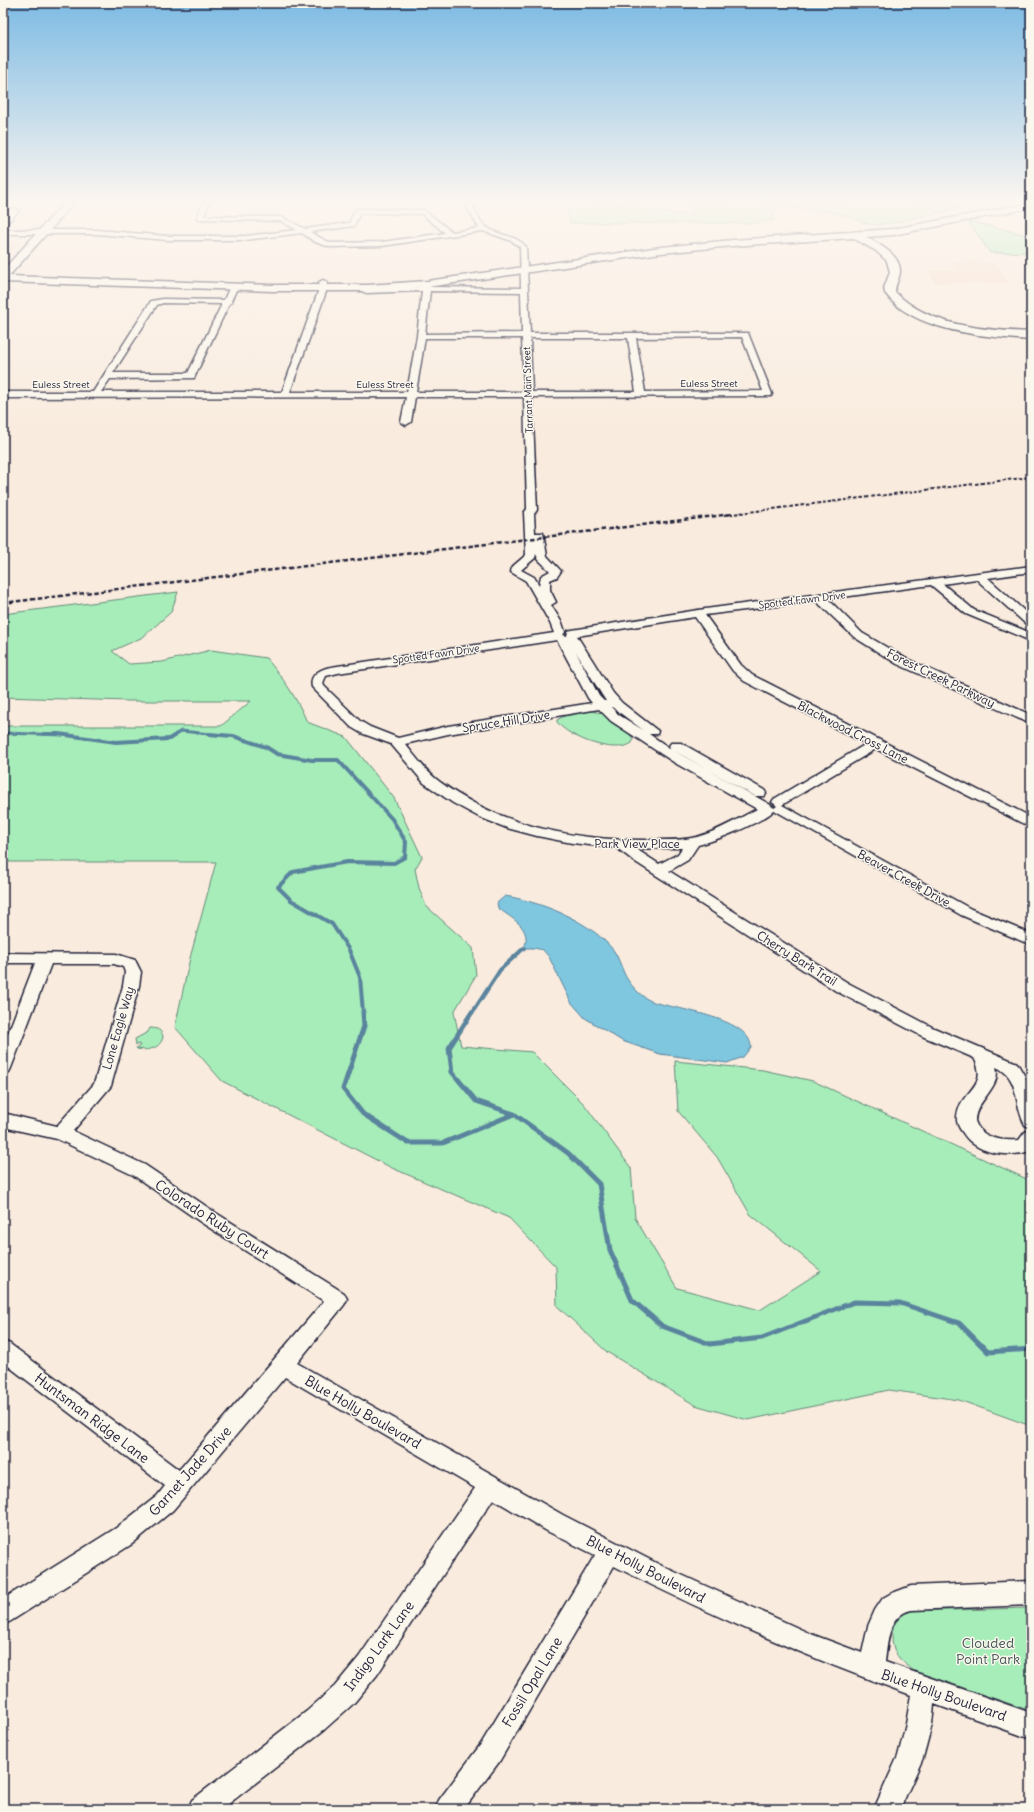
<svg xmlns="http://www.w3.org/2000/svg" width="1034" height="1812" viewBox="0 0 1034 1812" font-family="Delius,sans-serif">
<rect width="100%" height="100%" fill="#f9ebdd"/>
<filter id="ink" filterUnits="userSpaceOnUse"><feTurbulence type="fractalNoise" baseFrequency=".025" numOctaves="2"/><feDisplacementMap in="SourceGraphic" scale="8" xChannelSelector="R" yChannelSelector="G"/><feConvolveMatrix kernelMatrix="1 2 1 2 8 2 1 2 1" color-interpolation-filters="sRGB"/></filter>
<g filter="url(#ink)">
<g fill="#f6ddcb">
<path d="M3 242H21L3 260Z"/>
<path d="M952 261 996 262 1010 283H935L928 270H957Z"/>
</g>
<g fill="#a7edb9" stroke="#64887a">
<path d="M566 203H651L655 211 693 216 688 203H982L897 222 876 225 868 224 847 216 831 212 782 207 773 213 774 220 753 223H570Z"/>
<path d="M968 221 1031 236V252L990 253Z"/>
<path d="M178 592 171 612 143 637 112 651 129 664 162 662 211 650 266 658C283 678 297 698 307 722L346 737 394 798 422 857 415 869 419 888 426 906 473 948 476 975 454 1012 461 1046 532 1052 584 1104 631 1168 635 1218 677 1288 760 1310 821 1271 750 1214 717 1157 678 1111 675 1061 763 1070 813 1081 1031 1181V1426L959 1400 889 1390 748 1420 695 1405 607 1352 557 1306 556 1267 509 1218 392 1168 222 1081 175 1027 190 958 216 862H3V726H221L251 701H128L3 697V614Z"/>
<path d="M592 711 605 714 629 733 633 739 632 743C615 755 569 738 557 722V720L564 716Z"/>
<path d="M150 1028C157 1028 162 1030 163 1037 160 1049 148 1051 137 1049L136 1048 140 1046 139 1044 136 1045 135 1039 148 1032Z"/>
<path d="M1031 1608V1711L914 1671C908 1666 901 1661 896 1654 890 1644 891 1627 898 1618 900 1615 905 1613 909 1611Z"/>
</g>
<path fill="#7fc6df" stroke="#5a849d" d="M505 896C541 902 591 921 614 951 618 957 621 966 624 973 628 983 641 997 651 1001 672 1009 750 1017 751 1047L743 1057 727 1063 660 1054 622 1041 585 1018 571 1002 549 957 543 950 534 948H524C533 928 511 918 498 908L497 903Z"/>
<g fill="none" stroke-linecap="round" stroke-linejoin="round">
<g stroke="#5a849d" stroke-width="3">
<path d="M3 733 64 735"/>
<path d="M175 735 181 731 220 735"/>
</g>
<g stroke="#5a849d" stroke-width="4">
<path d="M43 734H59L116 742 169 739 177 734"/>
<path d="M209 734 233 736 266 747 277 754 312 760H338L392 819 406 842 405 857 394 863 347 862 293 872 278 887 291 900 332 924 349 950 360 977 363 1013"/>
<path d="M472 1013 500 970 524 948"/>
</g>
<g stroke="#5a849d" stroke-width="5">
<path d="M363 1012 364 1026 343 1089 363 1114 408 1143H443L514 1114"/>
<path d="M472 1012 449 1048 452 1072 476 1101 514 1114 568 1153 599 1184 610 1250 632 1300 662 1326 710 1344 762 1338 854 1302 900 1303 959 1323 988 1352 1031 1349"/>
</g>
<g stroke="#22223b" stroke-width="3">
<g id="street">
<path d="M203 203H209L204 216 282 217 305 229 349 223 355 211 358 209 424 210 452 232 479 228 465 203H471C475 210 478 219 484 225 496 237 515 233 526 247L530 333H748L772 394 771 396 532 397 537 510 534 514 535 533H543L547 556 561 571 557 577 550 580V590L556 602 551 605 562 623 565 632 563 635 567 636 568 631 572 630 698 610 1031 566V572L988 578 1031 617V626L1027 625 976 579 943 584 974 610 1031 633V641L966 614 931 585 828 599 862 633 905 658 1031 715V724L897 664 854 637 816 601 705 615 741 665 752 675 1031 817V826L1026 825 876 749 782 805 971 909 1031 934V945L961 915 774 810C764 822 714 841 698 845L688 860 669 871 848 983 934 1028 1017 1063 1031 1087V1127L1025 1125C1013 1104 1021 1078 996 1067 1002 1088 975 1100 975 1121 981 1139 1003 1141 1019 1140L1025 1132 1031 1130 1030 1151C1008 1158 976 1154 963 1133 959 1128 956 1122 957 1116 960 1090 990 1087 974 1058L922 1036 836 991 634 861 617 848 572 843 537 836 507 828 479 817 453 803 424 783 391 744 361 733 351 727 312 687C309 674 321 669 331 667L554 633 550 623 526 581 511 572 512 567 526 555 524 513 527 509 524 397H415L411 422 406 425 401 422 406 397 3 398V392H93L151 301 163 299 224 300 230 286 234 284 238 286 231 301 232 302 229 304 194 378 110 379 101 392H282L318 292 319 282 323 280 327 282 326 292 290 392H407L417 336 422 291 366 293 362 291 363 289 423 287 424 282H427L431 284 430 287 521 288 520 247 512 241 483 231 382 246 330 247 315 242 302 233 245 240H167L97 234H3V230H97L167 236H245L297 230 281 221 198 219 197 218ZM360 213 422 214 445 233 382 242 330 243 310 232 354 226ZM430 291 521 292 522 333 425 334ZM163 303 222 304 188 373H113L157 305ZM742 337 763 391 645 392 636 338ZM425 338H522L524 392H416ZM530 338H628L636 392H532ZM536 554 538 559 550 571 541 576 539 585 534 577 521 570 535 558ZM695 617 733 671 744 681 866 744 774 799 772 802 777 806 774 808 769 804 685 757 673 750 754 796H764L766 793 764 790 681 743H671L669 746 671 749 649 734H657L658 731 622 703 613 693 577 636ZM557 640 588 698 592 703 448 726 398 738 370 727 360 721 324 686 323 683 326 676 338 673ZM576 652 602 695 606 701H604L599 696ZM611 707H612L643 730 619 715ZM599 709 611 721 675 763 757 809C738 819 718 831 697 837 681 841 665 840 649 840 575 841 500 826 440 782 426 772 416 757 405 744L448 734ZM664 848H682L678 854 659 864 636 849Z"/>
<path d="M3 208 16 209 19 211 3 227V221L11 213 3 212Z"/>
<path d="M3 953 116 954 135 960 141 972 139 986 111 1086 73 1131 145 1165 216 1213 344 1293 347 1299 344 1305 297 1363 563 1515 664 1567 811 1634 862 1653 868 1626 875 1610 883 1598 890 1594 911 1586 1031 1581V1605L911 1610C888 1616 888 1641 885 1662L1031 1713V1739L934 1704 932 1724 923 1758 900 1809H874L898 1756 906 1724 911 1695C809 1658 710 1615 614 1566L499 1762 464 1809H435L439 1800 481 1744 595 1555 547 1531 493 1499 377 1675 353 1704 325 1729 222 1809H188L192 1800 307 1711 335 1686 359 1657 475 1488 285 1377 173 1510 132 1544 11 1621 3 1625V1599L116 1528 157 1496 165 1486 3 1362V1341L10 1344 179 1470 324 1301 202 1223 133 1175 57 1139 3 1127V1113L57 1126 94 1084 123 986 125 972 123 967 114 964H51L11 1068 9 1072 3 1074V1046L35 963H3Z"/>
</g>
</g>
<g stroke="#22223b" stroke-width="3">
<path id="secondary" d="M64 203H74L9 276 274 285H367L427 281 661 247 733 240 893 229 1031 203V208L893 235 866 237C878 244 900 254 900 271 900 278 895 284 895 292 930 327 985 330 1031 332V340C987 337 913 332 885 293L884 288 890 272 887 261 876 251 853 238 733 246 661 253 427 287 367 291H274L3 282V270Z"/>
</g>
<use href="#street" fill="#fbf7ec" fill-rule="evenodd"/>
<use href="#secondary" fill="#fbf7ec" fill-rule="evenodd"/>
<path stroke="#22223b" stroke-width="2" stroke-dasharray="3.5 2" stroke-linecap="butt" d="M724 515 1031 477"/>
<path stroke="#22223b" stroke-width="2.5" stroke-dasharray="4.5 2.5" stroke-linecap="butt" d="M3 603 732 514"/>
</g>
</g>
<linearGradient id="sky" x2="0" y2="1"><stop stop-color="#7ebbe4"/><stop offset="0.44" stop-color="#fcf6f0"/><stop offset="1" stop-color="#fcf6f0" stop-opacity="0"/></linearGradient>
<rect width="1034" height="457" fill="url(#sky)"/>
<g text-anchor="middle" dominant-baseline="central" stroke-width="3" stroke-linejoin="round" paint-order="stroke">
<g font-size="10" fill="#22223b" stroke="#fbf7ec">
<text x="709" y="383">Euless Street</text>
<text x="61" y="384">Euless Street</text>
<text x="385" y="384">Euless Street</text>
<text transform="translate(528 390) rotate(-92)">Tarrant Main Street</text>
<text transform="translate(802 600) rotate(-7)">Spotted Fawn Drive</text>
<text transform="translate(436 654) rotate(-8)">Spotted Fawn Drive</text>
</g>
<g font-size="12" fill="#22223b" stroke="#fbf7ec">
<text transform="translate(941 678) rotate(26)">Forest Creek Parkway</text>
<text transform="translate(506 721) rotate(-9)">Spruce Hill Drive</text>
<text transform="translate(853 732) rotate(27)">Blackwood Cross Lane</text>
<text x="637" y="843">Park View Place</text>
<text transform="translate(904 878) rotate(29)">Beaver Creek Drive</text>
<text transform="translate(797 958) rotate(32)">Cherry Bark Trail</text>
<text transform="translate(118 1028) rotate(-74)">Lone Eagle Way</text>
</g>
<g font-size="14" fill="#22223b" stroke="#fbf7ec">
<text transform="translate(212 1219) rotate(33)">Colorado Ruby Court</text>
<text transform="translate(363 1412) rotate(30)">Blue Holly Boulevard</text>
<text transform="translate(92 1418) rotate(37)">Huntsman Ridge Lane</text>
<text transform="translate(190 1471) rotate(-48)">Garnet Jade Drive</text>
<text transform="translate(646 1569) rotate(27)">Blue Holly Boulevard</text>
<text transform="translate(379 1646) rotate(-54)">Indigo Lark Lane</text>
<text transform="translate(532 1682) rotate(-59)">Fossil Opal Lane</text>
<text transform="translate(944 1695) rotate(19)">Blue Holly Boulevard</text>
</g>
<g font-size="14" fill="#43555a" stroke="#fbf7ec">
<text x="988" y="1643">Clouded<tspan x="988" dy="16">Point Park</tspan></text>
</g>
</g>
<rect width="1034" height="1812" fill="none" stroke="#fbf7ec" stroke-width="16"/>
<rect x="8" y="8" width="1018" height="1796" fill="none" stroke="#22223b" stroke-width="1.5" filter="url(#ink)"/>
</svg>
